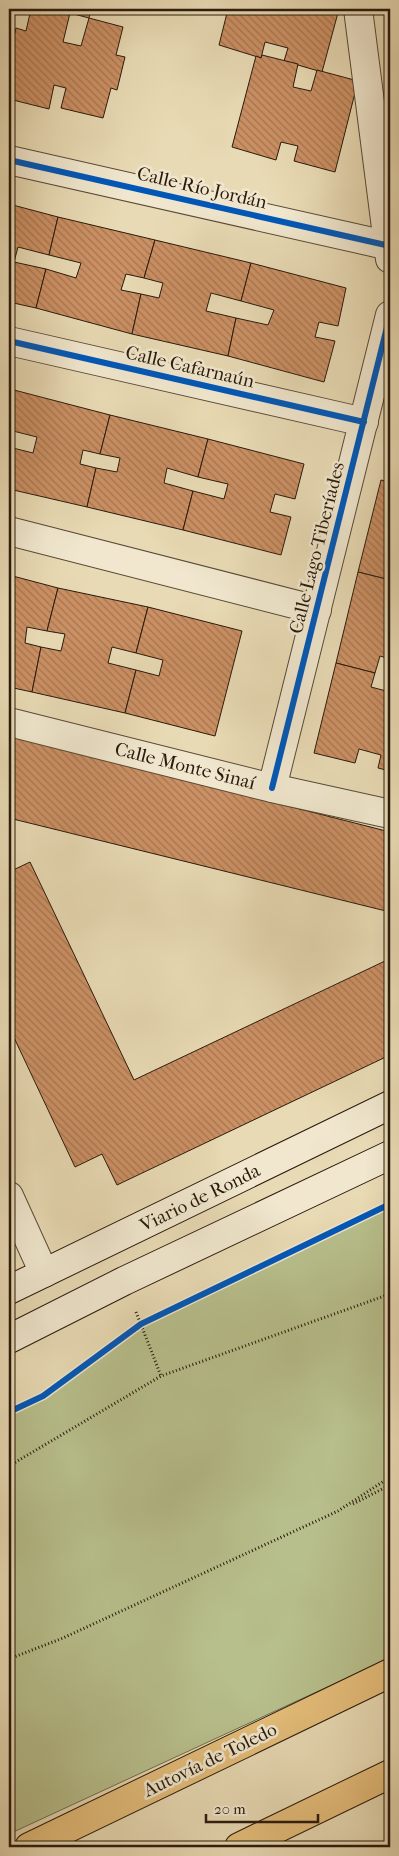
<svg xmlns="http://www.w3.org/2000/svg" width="399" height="1856" viewBox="0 0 399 1856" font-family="'IM FELL French Canon',serif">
<defs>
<pattern id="building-back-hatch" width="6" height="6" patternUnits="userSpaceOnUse" patternTransform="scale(1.25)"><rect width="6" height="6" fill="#cb9064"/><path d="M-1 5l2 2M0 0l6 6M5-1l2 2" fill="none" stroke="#a57551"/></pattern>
</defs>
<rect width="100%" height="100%" fill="#e8dab4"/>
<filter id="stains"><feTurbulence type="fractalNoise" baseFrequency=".004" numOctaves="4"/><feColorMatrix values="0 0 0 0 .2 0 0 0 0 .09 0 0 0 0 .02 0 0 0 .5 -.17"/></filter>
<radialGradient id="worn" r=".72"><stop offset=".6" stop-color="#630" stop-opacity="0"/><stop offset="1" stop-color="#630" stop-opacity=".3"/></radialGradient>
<path fill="#b7bf8c" stroke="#706c4c" d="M390 1204V1658L9 1834V1412L43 1396 141 1324Z"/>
<g fill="url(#building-back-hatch)" stroke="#291a0d">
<path d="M31 9H55L70 13 63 42 81 46 89 18 123 27 116 55 125 57 117 90 111 88 103 118 61 108 66 88 54 85 49 109 9 99V86L14 65 9 63V59L16 28 26 31Z"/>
<path d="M55 9H91L89 18Z"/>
<path d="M228 9H339L322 72 284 61 288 48 265 42 261 58 219 45Z"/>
<path d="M262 55 298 64 293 87 311 91 317 70 358 81 335 172 294 161 298 146 281 142 276 160 232 147 256 56 261 58Z"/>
<path d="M9 204 58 217 49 255 18 247 14 262 46 269 36 308 9 302Z"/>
<path d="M58 217 155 240 144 278 126 274 121 290 141 294 132 334 36 308 46 269 76 278 81 263 49 255Z"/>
<path d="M155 240 251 263 241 301 211 293 206 311 236 318 228 356 132 334 141 294 159 298 163 283 144 278Z"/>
<path d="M251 263 346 288 338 326 319 322 315 337 335 341 324 382 228 356 236 318 268 325 274 310 241 301Z"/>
<path d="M14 390 110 415 100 454 83 450 80 464 96 468 87 507 9 489V447L33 453 37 437 9 430V410Z"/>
<path d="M110 415 208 439 198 477 167 468 164 483 193 491 183 530 87 507 96 468 117 472 120 458 100 454Z"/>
<path d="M208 439 304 464 295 499 275 494 270 512 291 517 281 555 183 530 193 491 224 499 228 484 198 477Z"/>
<path d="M381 480 390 482V580L358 572Z"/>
<path d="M358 572 390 580V659L380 656 375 673 336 663Z"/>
<path d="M9 575 58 588 47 631 27 627 25 643 41 647 32 692 9 687Z"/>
<path d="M58 588 148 607 136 653 112 647 108 663 136 670 125 713 32 692 41 647 61 651 65 634 47 631Z"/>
<path d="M148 607 242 631 215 736 125 713 136 670 159 676 163 660 136 653Z"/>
<path d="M336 663 375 673 371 687 390 692V771L378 768 381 755 359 749 355 763 314 753Z"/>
<path d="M9 735 390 832V912L9 818Z"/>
<path d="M30 862 134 1080 385 961 390 972V1055L117 1185 102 1154 75 1167 9 1027V872Z"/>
</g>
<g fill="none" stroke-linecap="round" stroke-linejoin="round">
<g stroke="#594a37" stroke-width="30">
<g id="minor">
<path d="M358 9 390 259"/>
<path d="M9 160 390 246"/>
<path d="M9 341 364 422"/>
<path d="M9 531 317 610"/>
<path d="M9 722 272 788 390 814"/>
<path d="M272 788 390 315"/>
<path d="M9 1196 44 1273"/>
</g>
</g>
<g stroke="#291a0d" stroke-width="30">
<g id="secondary">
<path d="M9 1290 390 1105"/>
<path d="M9 1339 124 1281 390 1155"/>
</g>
</g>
<g stroke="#291a0d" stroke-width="30">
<g id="motorway">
<path d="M29 1847 390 1673"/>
<path d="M239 1847 390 1774"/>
</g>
</g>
<g stroke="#291a0d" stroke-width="3" stroke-dasharray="1 2.5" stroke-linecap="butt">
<path d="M136 1312 161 1376"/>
<path d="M9 1466 161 1376 390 1294"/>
<path d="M353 1504 390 1485"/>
<path d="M9 1659 63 1638 338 1511 390 1477"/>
</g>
<use href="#minor" stroke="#f0e7ce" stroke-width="28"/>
<use href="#secondary" stroke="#f0e7ce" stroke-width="28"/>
<use href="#motorway" stroke="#e4bd7a" stroke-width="28"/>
<g stroke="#f0e7ce" stroke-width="9">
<g id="cycleway">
<path d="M9 160 390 246"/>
<path d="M9 341 364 422"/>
<path d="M272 788 390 315"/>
<path d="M9 1412 43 1396 141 1324 390 1204"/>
</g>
</g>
<use href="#cycleway" stroke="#0057b8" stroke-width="6"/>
</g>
<g text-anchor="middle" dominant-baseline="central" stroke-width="5" stroke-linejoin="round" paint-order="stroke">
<g font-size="19" fill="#291a0d" stroke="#f0e7ce">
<text transform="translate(202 188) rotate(13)">Calle Río Jordán</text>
<text transform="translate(190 367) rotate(13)">Calle Cafarnaún</text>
<text transform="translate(317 548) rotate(-76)">Calle Lago Tiberíades</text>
<text transform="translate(185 766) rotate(14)">Calle Monte Sinaí</text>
<text transform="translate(200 1198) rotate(-26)">Viario de Ronda</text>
<text transform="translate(210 1760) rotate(-26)">Autovía de Toledo</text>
</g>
</g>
<rect width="399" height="1856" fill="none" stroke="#e8dab4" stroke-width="30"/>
<rect x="10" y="10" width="379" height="1836" fill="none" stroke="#291a0d" stroke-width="2.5"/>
<rect x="15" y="15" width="369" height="1826" fill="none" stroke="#291a0d"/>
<path d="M206 1814v8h112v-8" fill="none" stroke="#291a0d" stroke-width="2.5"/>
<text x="214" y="1814" font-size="15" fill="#291a0d" stroke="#f0e7ce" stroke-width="4" paint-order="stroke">20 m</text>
<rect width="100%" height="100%" filter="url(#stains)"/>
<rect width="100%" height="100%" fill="url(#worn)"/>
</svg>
